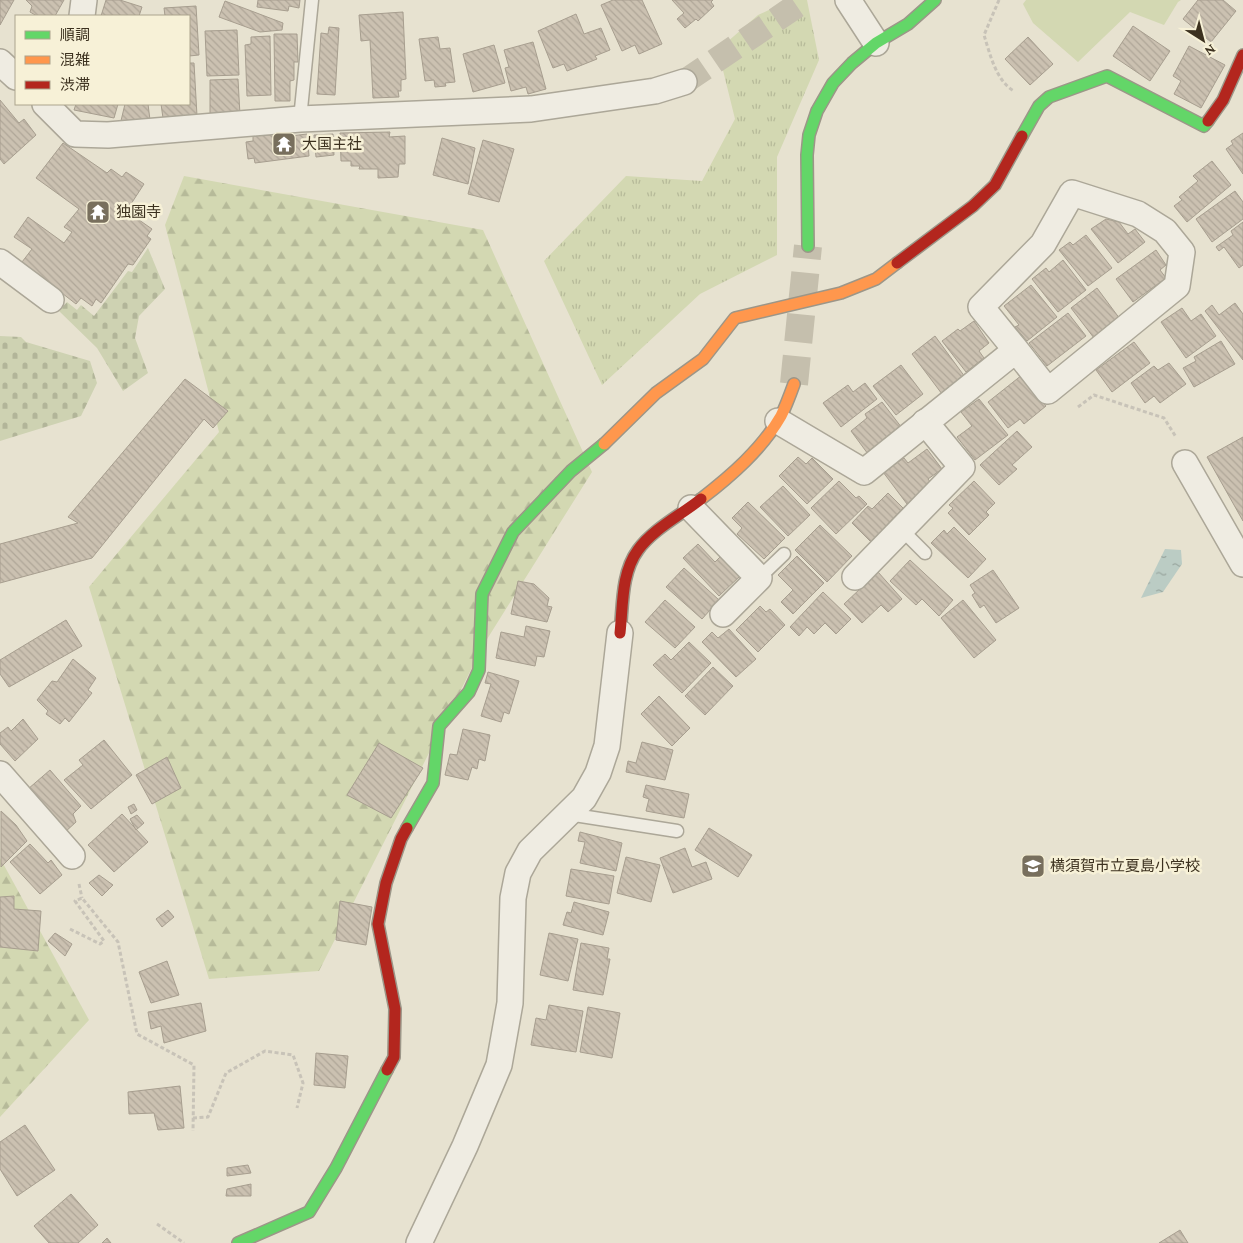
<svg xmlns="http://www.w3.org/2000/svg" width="1243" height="1243" viewBox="0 0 1243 1243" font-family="'Crimson Pro','Noto Sans JP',serif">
<defs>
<pattern id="forest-firs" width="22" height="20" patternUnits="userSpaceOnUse" patternTransform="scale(1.25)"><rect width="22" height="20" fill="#d3d8b2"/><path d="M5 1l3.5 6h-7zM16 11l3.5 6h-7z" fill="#b6ba99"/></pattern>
<pattern id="cemetery-stones" width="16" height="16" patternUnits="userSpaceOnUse" patternTransform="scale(1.25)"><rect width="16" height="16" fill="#ced2b2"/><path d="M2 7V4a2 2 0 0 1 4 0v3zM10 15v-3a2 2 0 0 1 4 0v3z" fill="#b2b599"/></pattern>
<pattern id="park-tufts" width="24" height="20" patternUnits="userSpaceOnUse" patternTransform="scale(1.25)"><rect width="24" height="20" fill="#d3d8b2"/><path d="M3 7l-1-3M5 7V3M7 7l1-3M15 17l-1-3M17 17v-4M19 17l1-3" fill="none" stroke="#b6ba99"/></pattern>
<pattern id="water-ripples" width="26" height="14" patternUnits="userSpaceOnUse" patternTransform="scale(1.25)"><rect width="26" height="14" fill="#bbccc4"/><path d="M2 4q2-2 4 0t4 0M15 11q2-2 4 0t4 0" fill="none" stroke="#99a69f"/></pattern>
<pattern id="building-back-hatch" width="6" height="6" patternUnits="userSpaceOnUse" patternTransform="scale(1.25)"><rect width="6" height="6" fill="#cbc1b1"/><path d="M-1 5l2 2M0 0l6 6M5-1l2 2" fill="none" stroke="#afa698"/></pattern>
</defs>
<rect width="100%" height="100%" fill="#e7e2d0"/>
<path fill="#d3d8b2" d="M1026 0H1181L1178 2 1164 25 1130 12 1078 62 1033 23 1023 4Z"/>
<g fill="url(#forest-firs)">
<path d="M184 176 483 230 592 472 484 644 319 971 209 979 89 587 219 432 165 225Z"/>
<path d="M0 858 89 1020 0 1117Z"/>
</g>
<g fill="url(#cemetery-stones)">
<path d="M148 248 165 289 139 316 135 338 148 373 123 391 97 348 59 311 67 302 77 310 81 305 94 316 128 271 132 272Z"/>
<path d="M0 336 21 337 26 342 90 361 97 383 81 416 0 441Z"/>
</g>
<path fill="url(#park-tufts)" d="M790 0H807L819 60 777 157V255L700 294 602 385 544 261 626 176 702 181 735 119 718 50 758 15Z"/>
<path fill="url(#water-ripples)" d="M1165 549 1181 550 1182 564 1163 592 1141 598Z"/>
<g fill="url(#building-back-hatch)" stroke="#a79e8f">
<path d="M0 0H14L0 25Z"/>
<path d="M26 0H64L55 16H37L30 12 32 6Z"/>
<path d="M106 0H120L142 7 139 16H101Z"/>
<path d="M258 0H300L299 8 289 6 288 11 257 7Z"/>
<path d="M613 0H642L662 44 639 54 635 45 622 51 601 5Z"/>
<path d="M672 0H713L711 2 714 6 698 21 696 19 685 28 677 19 684 13Z"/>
<path d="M1198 0H1223L1236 11 1211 42 1183 19Z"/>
<path d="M225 1 283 23 282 30 260 32 219 17Z"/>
<path d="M196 6 199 55 189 56V16H165L164 8Z"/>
<path d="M403 12 406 79 401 80V91H398L399 97 373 98 370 40 361 41 359 15Z"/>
<path d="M576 14 584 34 601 28 610 50 595 56 597 59 567 71 564 64 553 68 538 31Z"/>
<path d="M1133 26 1170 51 1150 81 1113 56Z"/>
<path d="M329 27 339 28 335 95 317 94 321 33 328 34Z"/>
<path d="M237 30 239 75 207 76 205 31Z"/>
<path d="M274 34H297L298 62H294V80L290 81V101H275Z"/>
<path d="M270 36 271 95 247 96 245 45 251 44V37Z"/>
<path d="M438 37 440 49 450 48 455 82 445 83 446 86 435 87 434 80 425 81 419 39Z"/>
<path d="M1028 37 1053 64 1030 85 1005 59Z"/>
<path d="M533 42 546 89 528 94 526 87 511 91 505 68 509 67 504 50Z"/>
<path d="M494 45 505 83 473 92 463 54Z"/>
<path d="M1189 46 1225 65 1201 108 1174 94 1181 81 1173 76Z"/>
<path d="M189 63H194L197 116 163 118 161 104H189Z"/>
<path d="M238 79 240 115 210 116V80Z"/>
<path d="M0 100 19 123 24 119 36 135 4 164 0 159Z"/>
<path d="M76 104H118L114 118 74 110Z"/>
<path d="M125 104H148L150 120 120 125Z"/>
<path d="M390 132 389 137 405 136V164H399L398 177 378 178V169H359L360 166H351V161H341L340 133Z"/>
<path d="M1243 133V174L1226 149 1233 144 1231 141Z"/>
<path d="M281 134 282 137 307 134 309 156 255 163 254 158 248 159 246 142 253 141V136Z"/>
<path d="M333 134 334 155 316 157 314 135Z"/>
<path d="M442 138 475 148 468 184 433 175Z"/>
<path d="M483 140 514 149 499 202 468 194Z"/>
<path d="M63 143 107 173 111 169 122 177 126 172 144 184 131 204 136 208 132 215 152 229 147 236 151 239 133 265 128 264 101 303 96 299 92 306 81 298 76 304 22 262 32 249 14 237 28 217 64 243 72 232 64 227 79 209 36 178Z"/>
<path d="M1212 161 1231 185 1187 222 1174 206 1182 200 1179 197 1198 181 1193 176Z"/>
<path d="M1235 191 1243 202V219L1212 242 1196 219Z"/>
<path d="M1106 219 1119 222 1128 234 1135 229 1145 242 1118 263 1091 229Z"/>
<path d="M1243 222V265L1239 268 1224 247 1219 251 1216 247 1233 235 1231 231Z"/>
<path d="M1086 235 1112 268 1088 286 1059 250 1070 242 1073 245Z"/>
<path d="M1156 250 1166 265 1160 270 1166 278 1133 302 1116 279Z"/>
<path d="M1063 260 1086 290 1058 312 1032 279 1046 268 1049 272Z"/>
<path d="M1031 285 1057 317 1027 341 1015 327 1019 325 1004 306Z"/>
<path d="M1097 288 1120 319 1094 338 1071 308Z"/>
<path d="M1235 303 1243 314V360L1205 311 1212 305 1219 315Z"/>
<path d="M1182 308 1191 321 1201 314 1216 336 1186 358 1161 322Z"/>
<path d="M1068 313 1086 336 1047 366 1029 343Z"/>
<path d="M974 321 989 343 979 351 984 358 966 372 942 341 958 329 960 331Z"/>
<path d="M935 336 965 377 942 394 912 354Z"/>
<path d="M1221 341 1235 364 1194 387 1183 368 1196 361 1194 357Z"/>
<path d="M1134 342 1150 363 1112 392 1096 370Z"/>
<path d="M1169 363 1186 384 1160 403 1154 396 1145 403 1131 383 1154 366 1158 370Z"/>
<path d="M901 365 923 394 896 415 873 386Z"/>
<path d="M1022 375 1046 406 1024 424 1020 419 1008 428 988 402Z"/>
<path d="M185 379 228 411 213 428 204 419 92 558 0 583V544L78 523 68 517Z"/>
<path d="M865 383 877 399 841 427 823 403 848 385 853 392Z"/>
<path d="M979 399 1008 435 975 460 957 437 972 426 961 412Z"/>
<path d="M882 402 902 428 868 454 851 431 867 418 865 414Z"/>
<path d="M1017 431 1032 447 1012 465 1017 469 999 485 980 465Z"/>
<path d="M1243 437V521L1207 457Z"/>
<path d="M927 449 942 469 928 479 931 483 920 491 921 493 907 504 883 472 904 458 908 463Z"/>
<path d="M798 457 806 464 812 458 833 479 807 504 779 476Z"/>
<path d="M839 481 856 498 859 496 867 504 836 534 811 508Z"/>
<path d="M974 481 995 503 986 512 989 515 969 535 948 513 953 508 949 505Z"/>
<path d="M783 486 810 515 788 536 760 507Z"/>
<path d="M888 493 903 508 871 542 852 523 868 506 872 509Z"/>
<path d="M748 502 785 538 764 559 737 534 742 528 732 518Z"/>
<path d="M820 525 852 556 827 582 795 550Z"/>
<path d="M954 527 986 559 968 578 931 543 944 530 947 534Z"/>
<path d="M698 544 715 562 721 556 740 576 719 596 683 558Z"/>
<path d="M797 556 824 583 793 614 781 602 793 590 778 575Z"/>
<path d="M910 560 953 600 939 616 922 599 916 605 890 581Z"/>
<path d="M684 568 719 600 702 619 666 587Z"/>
<path d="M993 570 1019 608 996 623 984 605 980 608 972 595 975 593 970 585Z"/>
<path d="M878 572 902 599 888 612 881 605 862 623 844 604Z"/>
<path d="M518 581 534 584 549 598 547 606 552 607 547 622 511 614Z"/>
<path d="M823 592 851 619 836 634 825 623 814 634 807 627 799 636 790 627Z"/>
<path d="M665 600 695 627 675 648 645 622Z"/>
<path d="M963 600 996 640 974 658 941 618Z"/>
<path d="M760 606 766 612 770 609 785 625 758 652 736 630Z"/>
<path d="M66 620 82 646 9 687 0 674V660Z"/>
<path d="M526 626 550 631 544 657 537 656 535 666 496 658 501 632 524 637Z"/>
<path d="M729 629 756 659 736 677 702 642 712 632 718 638Z"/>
<path d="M689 642 711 663 682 693 653 665 665 654 671 660Z"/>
<path d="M73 659 96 678 88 690 92 693 69 722 65 718 60 724 46 714 48 711 37 700 52 681 57 682Z"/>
<path d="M713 667 733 686 705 715 685 696Z"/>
<path d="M488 672 519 681 509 714 504 712 501 722 481 716 491 684 485 683Z"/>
<path d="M659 696 690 728 672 746 641 714Z"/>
<path d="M23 719 38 739 15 761 0 744V733L8 727 11 731Z"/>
<path d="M463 729 490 735 485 761 479 759 477 769 472 767 468 780 445 775 450 754 457 755Z"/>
<path d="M104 740 132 775 91 809 64 780 83 765 79 760Z"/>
<path d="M642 742 673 750 665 780 626 772 628 761 636 763Z"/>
<path d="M379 743 423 768 391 818 347 795Z"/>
<path d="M167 757 181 788 152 804 136 775Z"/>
<path d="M50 770 81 806 73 814 76 822 64 833 28 789Z"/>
<path d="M646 785 689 794 684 818 646 811 649 799 643 797Z"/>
<path d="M134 804 137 810 131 814 128 807Z"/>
<path d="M1 811 16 825 27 841 1 867Z"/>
<path d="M122 814 148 842 114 872 88 845Z"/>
<path d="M137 815 144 823 136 830 130 819Z"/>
<path d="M709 828 752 855 738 877 695 850Z"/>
<path d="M580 832 622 843 616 871 580 863 585 842 578 841Z"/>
<path d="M30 844 48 863 51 860 62 875 40 894 10 862Z"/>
<path d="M685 848 692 867 706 862 712 879 673 893 660 858Z"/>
<path d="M626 857 660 865 651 902 617 893Z"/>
<path d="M571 869 614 876 609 904 566 896Z"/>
<path d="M99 875 113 885 102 896 89 883Z"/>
<path d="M14 896V909L41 911 38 951 0 947V897Z"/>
<path d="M340 901 372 907 366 945 336 940Z"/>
<path d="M574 902 609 912 603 935 563 925 567 912 571 913Z"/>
<path d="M168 910 174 917 162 927 156 919Z"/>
<path d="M55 933 72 944 65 956 48 941Z"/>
<path d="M549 933 578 939 568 981 540 975Z"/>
<path d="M581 943 609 948 607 959H610L603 995 573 990Z"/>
<path d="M167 961 179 995 151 1003 139 972Z"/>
<path d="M201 1003 206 1031 164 1043 161 1026 151 1029 148 1012Z"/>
<path d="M549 1005 583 1011 576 1052 531 1045 536 1018 546 1020Z"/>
<path d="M588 1007 620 1013 612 1058 580 1052Z"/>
<path d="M316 1053 348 1056 345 1088 314 1085Z"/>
<path d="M180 1086 184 1128 158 1130 154 1113 129 1114 128 1092Z"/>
<path d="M25 1125 55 1170 17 1196 0 1169V1142Z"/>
<path d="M248 1165 251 1173 227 1176V1168Z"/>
<path d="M251 1184V1196H226L227 1189Z"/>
<path d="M71 1194 98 1225 78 1243H49L34 1226Z"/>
<path d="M1180 1230 1188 1243H1159Z"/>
<path d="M107 1238 111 1243H102Z"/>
</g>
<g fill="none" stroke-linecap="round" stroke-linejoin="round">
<path stroke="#c5bfad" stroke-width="25" stroke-dasharray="25 12" stroke-linecap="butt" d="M684 82 805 0"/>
<path stroke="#c5bfad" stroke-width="28" stroke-dasharray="28 14" stroke-linecap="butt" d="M794 384 808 246"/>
<g stroke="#aca798" stroke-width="15">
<g id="lane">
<path d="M300 119 312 0"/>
<path d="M901 529 925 553"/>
<path d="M759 578 784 554"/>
<path d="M568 814 677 831"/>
</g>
</g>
<g stroke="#aca798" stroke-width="28">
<g id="street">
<path d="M848 0 876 43"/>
<path d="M82 16 84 0"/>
<path d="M0 62 16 77"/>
<path d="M45 104 75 134 108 135 300 119 531 109 655 91 684 82"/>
<path d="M0 262 51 300"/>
<path d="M778 421 864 472 1016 350 981 307 1043 244 1072 193 1138 214 1165 231 1182 252 1177 286 1048 391 1016 350"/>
<path d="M1185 463 1243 564"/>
<path d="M691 508 759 578 723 614"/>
<path d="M855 577 962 467 925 422"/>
<path d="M0 774 72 856"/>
<path d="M419 1243 465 1146 499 1065 510 1003 513 898 518 873 530 851 584 798 598 773 607 746 620 633"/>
</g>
</g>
<g stroke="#9c9688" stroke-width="14">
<g id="fast">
<path d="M1022 136 1039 106 1049 97 1107 76 1204 126 1208 121"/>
<path d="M808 246 807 155 809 135 817 111 833 83 852 63 876 43 908 24 935 0"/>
<path d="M407 828 433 783 439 726 469 692 479 670 482 594 513 532 571 471 604 444"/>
<path d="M238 1243 309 1212 336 1168 387 1070"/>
</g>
</g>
<g stroke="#9c9688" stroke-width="14">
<g id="slow">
<path d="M604 444 656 393 703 359 735 318 841 293 876 279 897 263"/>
<path d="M701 499C731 476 762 449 781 416 786 406 790 395 794 384"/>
</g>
</g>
<g stroke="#9c9688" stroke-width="14">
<g id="jam">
<path d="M1208 121 1223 100 1243 55"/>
<path d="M897 263 973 206 995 185 1022 136"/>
<path d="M620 633C623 606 621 573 638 550 653 529 681 515 701 499"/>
<path d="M387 1070 394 1057 395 1009 378 924 386 883 401 839 407 828"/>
</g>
</g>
<g stroke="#c8c3b8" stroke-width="3" stroke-dasharray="4 2.5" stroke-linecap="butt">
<path d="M999 0 984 35C990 54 996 81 1014 91"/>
<path d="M1078 407 1094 395 1164 418 1176 437"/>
<path d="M79 884 82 898"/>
<path d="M70 929 100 944 104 941 75 901 82 898 118 942 137 1034 194 1065 193 1131"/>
<path d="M193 1118 208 1117 226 1073 265 1051 293 1055 303 1083 297 1108"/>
<path d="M157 1224 184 1243"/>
</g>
<use href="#lane" stroke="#efece2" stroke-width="12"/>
<use href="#street" stroke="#efece2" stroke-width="25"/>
<use href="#fast" stroke="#63d668" stroke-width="11"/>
<use href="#slow" stroke="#ff974d" stroke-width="11"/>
<use href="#jam" stroke="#b3261e" stroke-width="11"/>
</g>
<defs>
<g id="temple-square" transform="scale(1.25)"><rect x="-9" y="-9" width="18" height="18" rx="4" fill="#786f5d" stroke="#f7f1d7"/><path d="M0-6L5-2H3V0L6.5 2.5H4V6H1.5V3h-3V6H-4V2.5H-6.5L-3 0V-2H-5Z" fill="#fff"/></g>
<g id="school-square" transform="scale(1.25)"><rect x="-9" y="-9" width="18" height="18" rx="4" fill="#786f5d" stroke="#f7f1d7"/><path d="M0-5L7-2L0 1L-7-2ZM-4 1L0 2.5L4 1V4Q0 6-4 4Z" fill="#fff"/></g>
</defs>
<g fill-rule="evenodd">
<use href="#temple-square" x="284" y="144"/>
<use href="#temple-square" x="98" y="212"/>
<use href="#school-square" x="1033" y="866"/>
</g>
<g text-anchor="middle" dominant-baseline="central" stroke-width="5" stroke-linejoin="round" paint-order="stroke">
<g font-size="15" fill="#3c311f" stroke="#f7f1d7" text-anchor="start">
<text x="302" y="144">大国主社</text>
<text x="116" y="212">独園寺</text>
<text x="1050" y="866">横須賀市立夏島小学校</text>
</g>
</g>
<rect x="15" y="15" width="175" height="90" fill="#f7f1d7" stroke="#aca48d"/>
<rect x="25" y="31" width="25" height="8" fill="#63d668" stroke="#aca48d"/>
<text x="60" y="40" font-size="15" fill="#3c311f">順調</text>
<rect x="25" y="56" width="25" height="8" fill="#ff974d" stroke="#aca48d"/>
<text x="60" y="65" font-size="15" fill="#3c311f">混雑</text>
<rect x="25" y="81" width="25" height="8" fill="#b3261e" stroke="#aca48d"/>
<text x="60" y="90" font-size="15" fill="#3c311f">渋滞</text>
<g transform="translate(1203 40) rotate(144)" stroke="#f7f1d7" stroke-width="4" paint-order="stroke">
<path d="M0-4L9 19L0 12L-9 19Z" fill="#3c311f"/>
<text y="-8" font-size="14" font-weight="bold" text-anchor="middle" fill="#3c311f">N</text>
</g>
</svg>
